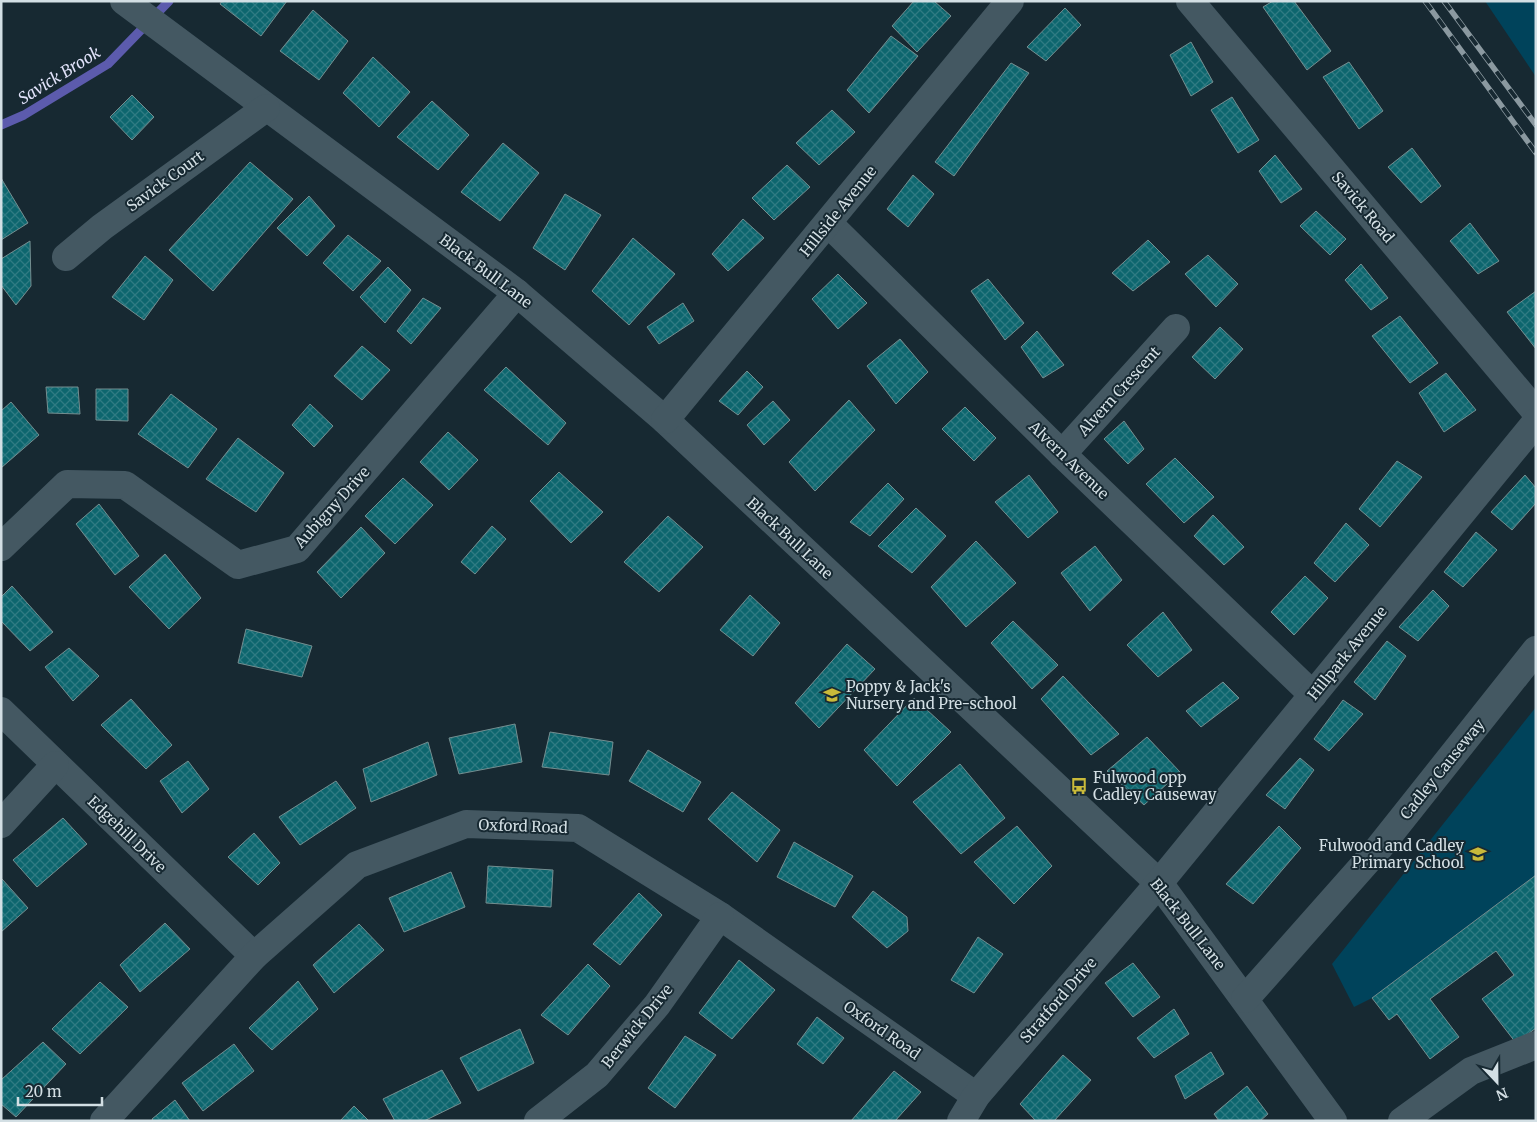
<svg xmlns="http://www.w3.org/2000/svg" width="1537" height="1122" viewBox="0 0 1537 1122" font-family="Merriweather,serif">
<defs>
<pattern id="building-cross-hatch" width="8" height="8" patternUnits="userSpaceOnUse" patternTransform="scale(1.25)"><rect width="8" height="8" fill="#0d666e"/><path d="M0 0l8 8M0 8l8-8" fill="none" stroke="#2f7b83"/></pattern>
</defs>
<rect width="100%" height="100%" fill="#172932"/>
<g fill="#00435b">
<path d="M1485 1H1536V77Z"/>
<path d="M1536 707V875L1372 998 1354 1007 1332 964Z"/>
</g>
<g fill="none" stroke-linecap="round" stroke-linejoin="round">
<path stroke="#5c5bad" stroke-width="9" d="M1 125 24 115 108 64 169 1"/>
</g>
<g fill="url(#building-cross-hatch)" stroke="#748e90">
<path d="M222 1H287L261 36 220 4Z"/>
<path d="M914 1H934L951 16 917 52 892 26Z"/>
<path d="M1273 1H1294L1331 51 1307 70 1263 7Z"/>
<path d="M1065 8 1081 25 1046 61 1027 47Z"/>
<path d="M313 10 348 41 319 80 280 51Z"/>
<path d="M891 36 918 56 869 113 847 90Z"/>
<path d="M1191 42 1213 82 1191 96 1170 55Z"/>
<path d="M373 57 410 92 379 127 343 93Z"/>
<path d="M1349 62 1383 111 1359 129 1323 77Z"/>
<path d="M1011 63 1029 73 954 176 935 162Z"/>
<path d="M132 95 154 117 132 140 110 117Z"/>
<path d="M1232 97 1259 140 1238 153 1211 110Z"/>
<path d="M432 101 469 135 438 170 397 137Z"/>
<path d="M832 110 855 132 819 165 796 143Z"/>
<path d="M503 143 539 173 500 221 461 192Z"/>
<path d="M1412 148 1441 186 1421 203 1388 167Z"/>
<path d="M1275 155 1302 189 1281 203 1259 171Z"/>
<path d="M250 162 293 199 213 291 169 250Z"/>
<path d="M787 165 810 187 774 220 752 198Z"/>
<path d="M913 175 934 194 908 227 887 209Z"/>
<path d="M1 178 28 223 1 240Z"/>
<path d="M565 194 601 215 565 270 533 248Z"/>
<path d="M309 196 335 226 307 256 277 228Z"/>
<path d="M1316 211 1346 239 1330 255 1300 226Z"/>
<path d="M743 219 764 238 728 271 712 254Z"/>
<path d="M1470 223 1499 261 1478 274 1450 241Z"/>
<path d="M348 235 381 261 353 291 323 263Z"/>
<path d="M633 238 675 274 629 325 592 291Z"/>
<path d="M1148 240 1170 262 1133 291 1112 273Z"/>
<path d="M30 241 31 286 16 305 1 285V259Z"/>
<path d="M1208 255 1238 284 1216 307 1185 274Z"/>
<path d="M145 256 173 280 144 320 112 297Z"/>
<path d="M1361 264 1388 298 1371 310 1345 280Z"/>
<path d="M388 267 411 290 385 323 360 297Z"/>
<path d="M838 274 867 303 838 329 812 299Z"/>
<path d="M988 279 1024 323 1005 340 971 291Z"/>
<path d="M1536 291V349L1507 312Z"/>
<path d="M423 298 441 308 411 344 397 331Z"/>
<path d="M683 303 694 321 659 344 647 327Z"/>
<path d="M1400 316 1438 363 1410 383 1372 336Z"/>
<path d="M1220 327 1243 349 1215 379 1192 357Z"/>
<path d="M1037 331 1064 365 1043 378 1021 347Z"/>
<path d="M900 339 928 372 896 404 867 366Z"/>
<path d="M362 346 390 370 362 400 334 376Z"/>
<path d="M506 367 566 423 548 445 484 390Z"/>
<path d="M747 371 763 387 738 415 719 401Z"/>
<path d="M1446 373 1476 410 1444 432 1419 393Z"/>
<path d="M46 387H78L80 414 48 413Z"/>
<path d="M96 389H128V421L96 420Z"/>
<path d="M171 394 217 429 188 468 138 434Z"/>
<path d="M849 400 875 430 815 491 789 462Z"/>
<path d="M773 401 790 420 764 445 747 425Z"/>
<path d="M11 402 39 435 1 468V411Z"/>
<path d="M310 404 333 426 314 447 292 425Z"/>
<path d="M965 407 996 438 974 461 942 429Z"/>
<path d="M1124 421 1144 449 1128 464 1104 439Z"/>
<path d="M448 432 478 460 449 490 420 462Z"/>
<path d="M238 438 284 473 256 512 206 479Z"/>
<path d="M1175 458 1214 497 1184 523 1146 484Z"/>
<path d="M1397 461 1422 477 1380 527 1359 509Z"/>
<path d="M559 472 603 512 571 543 530 501Z"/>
<path d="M1029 475 1058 512 1028 538 995 502Z"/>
<path d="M1525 475 1536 488V503L1512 530 1491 512Z"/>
<path d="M403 478 433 505 395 544 365 516Z"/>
<path d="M888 483 904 499 870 536 850 522Z"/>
<path d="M99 504 139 556 115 575 76 524Z"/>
<path d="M916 508 946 536 912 573 878 546Z"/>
<path d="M1213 515 1244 547 1224 565 1194 536Z"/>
<path d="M668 516 703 547 659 592 624 562Z"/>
<path d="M1346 523 1369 545 1335 582 1314 563Z"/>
<path d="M492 526 506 539 475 574 461 562Z"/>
<path d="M361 527 385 553 341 598 317 572Z"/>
<path d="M1476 532 1497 550 1463 587 1444 572Z"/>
<path d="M976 541 1016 583 966 627 931 587Z"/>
<path d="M1095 546 1122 580 1090 611 1061 573Z"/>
<path d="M165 554 201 598 169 629 129 587Z"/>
<path d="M1305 576 1328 598 1294 635 1271 612Z"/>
<path d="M12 586 53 632 30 651 1 621V597Z"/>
<path d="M1433 590 1449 606 1418 641 1399 627Z"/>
<path d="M750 595 780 623 753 656 720 630Z"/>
<path d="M1163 612 1192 650 1158 677 1127 645Z"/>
<path d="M1013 621 1058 665 1032 689 991 643Z"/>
<path d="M246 629 312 646 302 677 238 663Z"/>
<path d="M1387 641 1406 656 1375 700 1354 682Z"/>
<path d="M847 644 875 669 819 728 795 703Z"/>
<path d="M69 648 99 676 73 701 45 667Z"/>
<path d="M1063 676 1119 734 1091 755 1041 699Z"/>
<path d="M1223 682 1239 698 1201 727 1186 711Z"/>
<path d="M914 698 951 732 897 786 864 750Z"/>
<path d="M131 699 172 745 146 769 101 725Z"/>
<path d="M1343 700 1363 714 1329 751 1314 739Z"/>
<path d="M515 724 522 762 459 774 449 738Z"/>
<path d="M550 732 613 742 609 775 542 767Z"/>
<path d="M1147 737 1180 772 1144 805 1107 771Z"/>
<path d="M428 742 437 775 371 802 363 769Z"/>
<path d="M648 750 701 782 683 812 629 781Z"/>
<path d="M1300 758 1314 770 1285 809 1266 795Z"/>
<path d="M188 761 209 789 182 813 160 781Z"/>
<path d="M960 764 1005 818 961 854 913 802Z"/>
<path d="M336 781 356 808 300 845 279 817Z"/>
<path d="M732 792 780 830 757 862 708 819Z"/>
<path d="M63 818 87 844 37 887 13 860Z"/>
<path d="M1017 826 1052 866 1014 904 974 862Z"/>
<path d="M1279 826 1301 848 1253 904 1226 884Z"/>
<path d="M254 833 280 863 258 885 228 857Z"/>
<path d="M794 842 853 876 835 907 777 877Z"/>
<path d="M488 866 553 870 551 907 486 903Z"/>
<path d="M451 872 465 907 404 932 389 898Z"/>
<path d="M1536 875V1028L1516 1043 1482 999 1514 975 1496 951 1430 999 1459 1037 1430 1059 1397 1014 1389 1020 1372 998Z"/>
<path d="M2 879 28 908 1 932V880Z"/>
<path d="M873 891 907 917 908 931 887 948 852 917Z"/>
<path d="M639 893 662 915 620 965 593 944Z"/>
<path d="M165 923 190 949 140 992 120 965Z"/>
<path d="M359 924 384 950 334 993 313 965Z"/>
<path d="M978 937 1003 954 974 993 951 980Z"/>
<path d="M739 960 775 990 732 1039 699 1013Z"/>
<path d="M1133 963 1160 997 1133 1017 1105 983Z"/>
<path d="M588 964 610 986 568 1035 541 1015Z"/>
<path d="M298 981 318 1009 272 1050 249 1028Z"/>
<path d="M100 982 128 1007 80 1054 52 1029Z"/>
<path d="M1174 1009 1189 1034 1154 1058 1137 1038Z"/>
<path d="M817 1017 844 1038 823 1064 797 1044Z"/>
<path d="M520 1029 534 1063 478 1091 460 1058Z"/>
<path d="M685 1036 716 1055 675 1108 648 1088Z"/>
<path d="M43 1042 66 1064 16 1117 1 1104V1080Z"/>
<path d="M234 1044 254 1071 203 1111 182 1083Z"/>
<path d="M1211 1052 1224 1074 1185 1099 1175 1076Z"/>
<path d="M1063 1055 1091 1080 1054 1121H1036L1020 1104Z"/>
<path d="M442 1070 461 1103 424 1121H395L383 1099Z"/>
<path d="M894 1071 921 1092 895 1121H851Z"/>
<path d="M1247 1086 1268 1114 1260 1121H1219L1214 1114Z"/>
<path d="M175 1100 190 1121H153L152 1119Z"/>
<path d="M354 1106 369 1121H340Z"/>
</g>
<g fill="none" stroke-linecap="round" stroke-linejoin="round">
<g stroke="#445862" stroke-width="28">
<path d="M124 1 517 293 665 420 1159 883 1333 1121"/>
<path d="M1190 1 1536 412"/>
<path d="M828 223 1062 454 1313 695"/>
<path d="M66 257 102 227 266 108"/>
<path d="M665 420 1010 1"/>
<path d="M1062 454 1176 328"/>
<path d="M1 547 67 484 125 485 238 565 297 549 517 293"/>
<path d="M1 711 254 956"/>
<path d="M1 824 55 765"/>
<path d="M1245 999 1378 849 1536 650"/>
<path d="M104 1121 254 956 357 865 466 824 578 828 720 916 976 1096"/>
<path d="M538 1121 597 1075 657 1005 720 916"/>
<path d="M961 1121 976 1096 1159 883 1536 422"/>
<path d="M1402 1121 1471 1071 1536 1045"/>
</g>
<g stroke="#8b99a0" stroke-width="5.5">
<g id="rail">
<path d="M1425 1 1536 153"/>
<path d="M1444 1 1536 125"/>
</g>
</g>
<use href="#rail" stroke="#172932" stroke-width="4" stroke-dasharray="11" stroke-linecap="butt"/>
</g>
<defs>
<g id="school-bare" transform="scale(1.35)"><path d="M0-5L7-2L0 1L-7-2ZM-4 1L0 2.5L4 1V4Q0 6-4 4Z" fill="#c9ba3a" stroke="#172932" stroke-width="2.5" paint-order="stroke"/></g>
<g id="bus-bare" transform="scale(1.35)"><path d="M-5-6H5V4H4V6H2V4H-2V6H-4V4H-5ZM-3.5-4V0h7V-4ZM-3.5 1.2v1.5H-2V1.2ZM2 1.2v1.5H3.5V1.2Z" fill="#c9ba3a" stroke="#172932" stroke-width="2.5" paint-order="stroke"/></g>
</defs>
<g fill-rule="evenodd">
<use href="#school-bare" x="832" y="695"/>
<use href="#bus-bare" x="1079" y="786"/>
<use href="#school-bare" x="1478" y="854"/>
</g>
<g text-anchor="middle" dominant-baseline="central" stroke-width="4" stroke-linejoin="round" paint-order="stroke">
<g font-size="15" fill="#d3dfe4" stroke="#172932">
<text transform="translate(165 181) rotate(-36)">Savick Court</text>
<text transform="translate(1363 207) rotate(50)">Savick Road</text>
<text transform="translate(838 211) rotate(-51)">Hillside Avenue</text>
<text transform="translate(486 271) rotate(37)">Black Bull Lane</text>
<text transform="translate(1119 391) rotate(-48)">Alvern Crescent</text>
<text transform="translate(1069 460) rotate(44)">Alvern Avenue</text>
<text transform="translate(332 507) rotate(-48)">Aubigny Drive</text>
<text transform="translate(790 538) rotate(43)">Black Bull Lane</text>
<text transform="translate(1347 653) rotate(-51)">Hillpark Avenue</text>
<text transform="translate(1442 769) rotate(-51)">Cadley Causeway</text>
<text transform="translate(523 826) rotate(2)">Oxford Road</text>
<text transform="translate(127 834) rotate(44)">Edgehill Drive</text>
<text transform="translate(1188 924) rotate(52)">Black Bull Lane</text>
<text transform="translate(1058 1000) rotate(-49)">Stratford Drive</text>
<text transform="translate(637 1026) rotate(-51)">Berwick Drive</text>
<text transform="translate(882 1030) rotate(35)">Oxford Road</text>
</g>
<g font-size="15" fill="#d3dfe4" stroke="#172932" text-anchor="start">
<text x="846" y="686">Poppy &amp; Jack's<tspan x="846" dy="17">Nursery and Pre-school</tspan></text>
<text x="1093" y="777">Fulwood opp<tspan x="1093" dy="17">Cadley Causeway</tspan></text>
<text x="1464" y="845" text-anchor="end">Fulwood and Cadley<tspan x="1464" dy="17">Primary School</tspan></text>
</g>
<g font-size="16" font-style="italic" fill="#e0e2f9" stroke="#172932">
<text transform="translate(59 75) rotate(-32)">Savick Brook</text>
</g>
</g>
<rect width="1537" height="1122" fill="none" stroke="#d3dfe4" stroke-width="5"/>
<g transform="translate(1497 1082) rotate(158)" stroke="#172932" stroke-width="4" paint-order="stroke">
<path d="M0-4L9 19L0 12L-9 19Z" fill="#d3dfe4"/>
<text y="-8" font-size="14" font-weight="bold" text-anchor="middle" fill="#d3dfe4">N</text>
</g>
<path d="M18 1097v8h84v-8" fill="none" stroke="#d3dfe4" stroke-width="2.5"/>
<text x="25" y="1097" font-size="15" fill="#d3dfe4" stroke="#172932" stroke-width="4" paint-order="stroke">20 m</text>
</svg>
